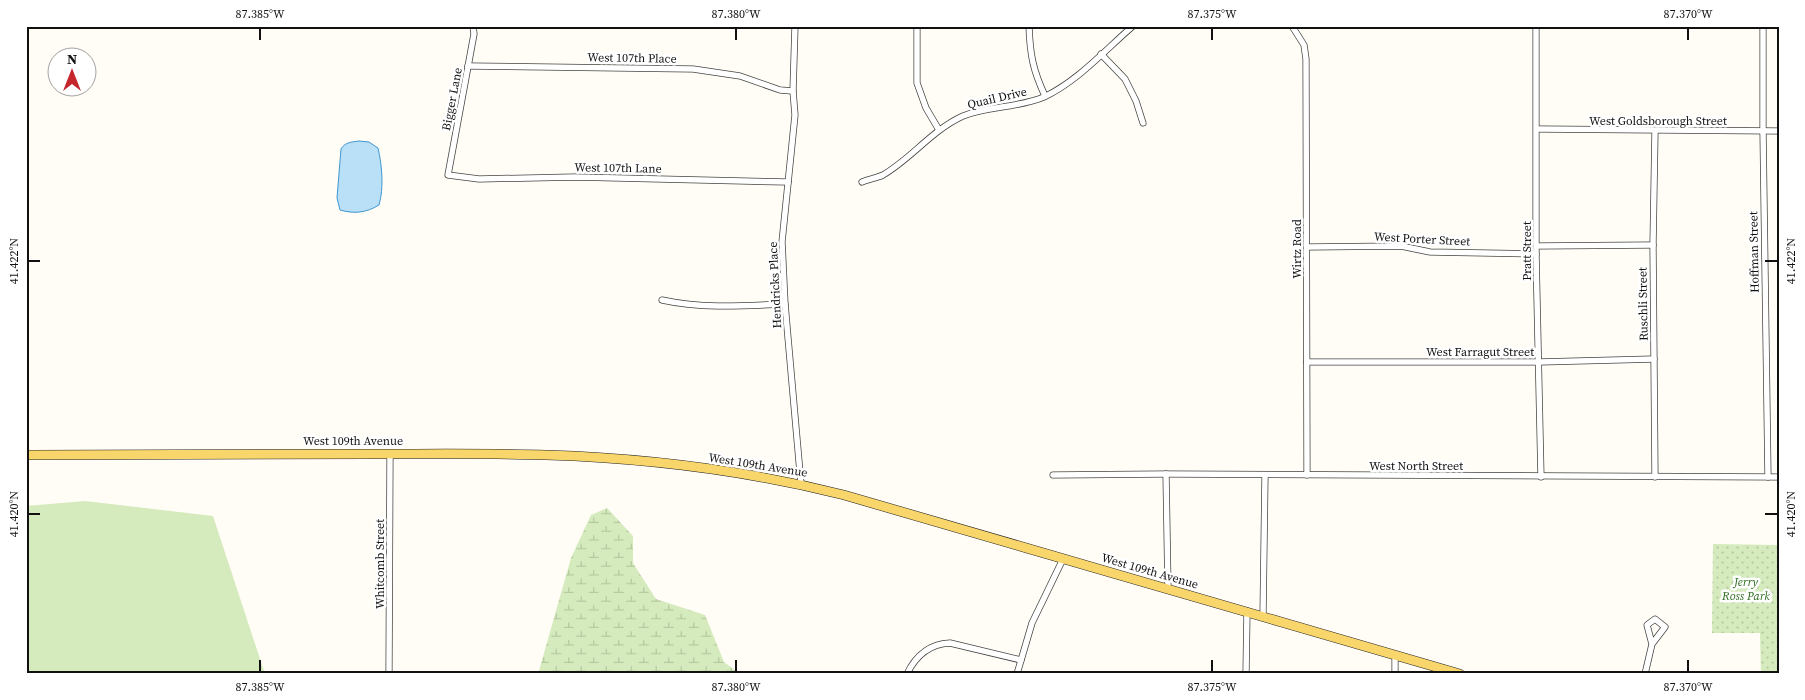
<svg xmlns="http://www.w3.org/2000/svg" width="1805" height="700" viewBox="0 0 1805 700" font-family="'Source Serif 4',serif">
<defs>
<pattern id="wetland-marsh" width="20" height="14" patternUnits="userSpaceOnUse" patternTransform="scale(1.25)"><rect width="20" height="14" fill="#d5ebbd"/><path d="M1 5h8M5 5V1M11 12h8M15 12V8" fill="none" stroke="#b6c8a1"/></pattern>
<pattern id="park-dots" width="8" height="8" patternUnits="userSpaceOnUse" patternTransform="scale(1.25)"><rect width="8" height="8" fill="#d5ebbd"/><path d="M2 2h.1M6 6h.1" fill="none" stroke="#b6c8a1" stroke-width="1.8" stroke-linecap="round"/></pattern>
</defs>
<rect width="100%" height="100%" fill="#fffdf5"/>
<path fill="#d5ebbd" d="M85 501 213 516 265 674H26V506Z"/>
<path fill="url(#wetland-marsh)" d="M607 508 633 536V563L656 599 705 615 724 662 740 674H538L571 558 591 515Z"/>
<path fill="url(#park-dots)" d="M1713 544 1779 545V674H1761L1760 633H1712Z"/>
<path fill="#b9e0f7" stroke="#3f96cf" d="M359 141 369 142 378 148C382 165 384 188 379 205 366 213 354 214 340 210L337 198 341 149C345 142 352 142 359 141Z"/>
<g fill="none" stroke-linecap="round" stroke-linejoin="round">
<g stroke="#444" stroke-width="7">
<g id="street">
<path d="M473 26 474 34 448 175 479 179 575 177 788 182"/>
<path d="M795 26 793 91 795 115 782 242 785 304 801 484"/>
<path d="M917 26V83L926 108 939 130"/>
<path d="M1029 26C1030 55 1033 70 1045 96"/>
<path d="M1292 26 1304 45 1306 59 1307 475"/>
<path d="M1536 26V254L1541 477"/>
<path d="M1763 26V131L1768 477"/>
<path d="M1101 54 1125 79 1136 101 1143 123"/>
<path d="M468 66 693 69 740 76 780 90 793 91"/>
<path d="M1537 129 1779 131"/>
<path d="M1655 131 1653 245 1655 477"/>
<path d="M862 182C869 179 877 178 883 175 912 158 932 130 963 116 988 106 1018 108 1044 97 1078 81 1105 50 1133 26"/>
<path d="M1537 246 1653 245"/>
<path d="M1307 247 1401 246 1430 252 1536 254"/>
<path d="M662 300C703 309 743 306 785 304"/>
<path d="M1307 362H1539L1654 359"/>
<path d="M1166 474 1168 589"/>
<path d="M1053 475 1166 474 1779 477"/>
<path d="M1263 616 1265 475"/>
<path d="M389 674 390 454"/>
<path d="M907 674C916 655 929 644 950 643L1021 660"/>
<path d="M1017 674 1032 623 1063 559"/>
<path d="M1246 674 1247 611"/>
<path d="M1395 674V655"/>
<path d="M1645 674 1652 644 1665 627 1655 619 1647 625 1652 644"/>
</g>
</g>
<g stroke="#222" stroke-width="10">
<path id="primary" d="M26 455C140 454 254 454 369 454 428 454 487 453 546 455 644 458 749 471 844 495L1460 674"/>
</g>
<use href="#street" stroke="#fff" stroke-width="5.5"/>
<use href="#primary" stroke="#f9d66b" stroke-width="9"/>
</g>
<path fill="none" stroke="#111" stroke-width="2" d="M260 28V40M736 28V40M1212 28V40M1688 28V40M28 261H40M1765 261H1778M28 514H40M1765 514H1778M260 660V672M736 660V672M1212 660V672M1688 660V672"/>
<g text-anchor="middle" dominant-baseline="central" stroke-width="5" stroke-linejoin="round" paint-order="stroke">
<g font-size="12" fill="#111" stroke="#fff">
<text transform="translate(632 58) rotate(1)">West 107th Place</text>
<text transform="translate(997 98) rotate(-13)">Quail Drive</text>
<text transform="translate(452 99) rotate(-79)">Bigger Lane</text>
<text x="1658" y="121">West Goldsborough Street</text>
<text transform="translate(618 168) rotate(1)">West 107th Lane</text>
<text transform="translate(1422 239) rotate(3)">West Porter Street</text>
<text transform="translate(1297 249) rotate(-90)">Wirtz Road</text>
<text transform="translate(1527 251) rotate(-90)">Pratt Street</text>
<text transform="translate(1754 252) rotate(-91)">Hoffman Street</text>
<text transform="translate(775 285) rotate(-93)">Hendricks Place</text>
<text transform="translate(1643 304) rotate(-91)">Ruschli Street</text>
<text x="1480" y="352">West Farragut Street</text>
<text x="353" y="441">West 109th Avenue</text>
<text transform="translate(758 465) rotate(9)">West 109th Avenue</text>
<text x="1416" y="466">West North Street</text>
<text transform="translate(380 564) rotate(-90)">Whitcomb Street</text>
<text transform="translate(1150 571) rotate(16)">West 109th Avenue</text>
</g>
<g font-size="12" font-style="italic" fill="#2f6b1f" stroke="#fff">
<text x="1746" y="582">Jerry<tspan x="1746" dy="14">Ross Park</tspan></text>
</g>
</g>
<rect width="1805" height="700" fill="none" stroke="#ffffff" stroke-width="55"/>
<g transform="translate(72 72)"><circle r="24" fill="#ffffff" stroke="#a0a0a0"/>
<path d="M0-4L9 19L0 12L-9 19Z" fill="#c4262e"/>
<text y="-8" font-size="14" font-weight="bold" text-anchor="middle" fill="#111111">N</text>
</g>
<rect x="28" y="28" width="1750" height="644" fill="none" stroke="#111" stroke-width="2"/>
<g font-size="12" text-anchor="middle" fill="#111">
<text x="260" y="18">87.385°W</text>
<text x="736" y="18">87.380°W</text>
<text x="1212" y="18">87.375°W</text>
<text x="1688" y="18">87.370°W</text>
<text transform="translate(14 261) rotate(-90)" y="4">41.422°N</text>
<text transform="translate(1791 261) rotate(-90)" y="4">41.422°N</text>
<text transform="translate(14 514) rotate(-90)" y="4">41.420°N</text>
<text transform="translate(1791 514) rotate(-90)" y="4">41.420°N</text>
<text x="260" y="691">87.385°W</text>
<text x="736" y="691">87.380°W</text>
<text x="1212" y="691">87.375°W</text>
<text x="1688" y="691">87.370°W</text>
</g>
</svg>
